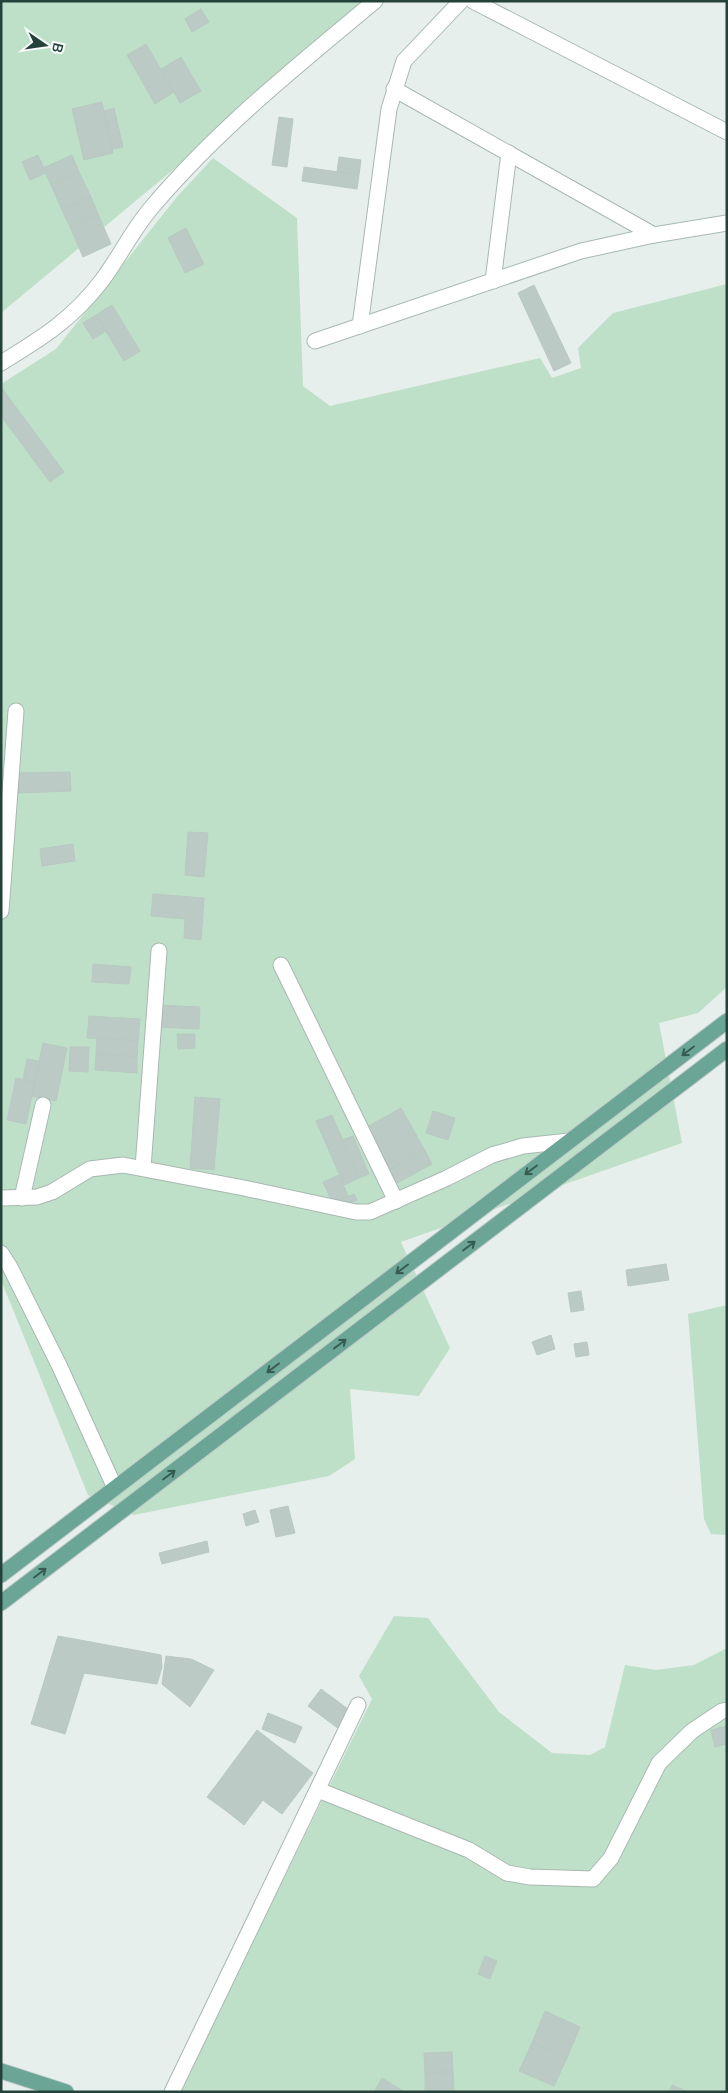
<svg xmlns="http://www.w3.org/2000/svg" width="728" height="2093" viewBox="0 0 728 2093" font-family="'Nunito Sans',sans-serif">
<rect width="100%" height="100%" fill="#e6efeb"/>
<g fill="#bfe0c8">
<path d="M1 1H376L1 313Z"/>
<path d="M213 158 297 218 303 386 330 406 540 358 552 378 581 368 578 348 613 313 727 284V987L698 1013 659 1023 682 1143 401 1242 450 1348 419 1396 350 1389 355 1459 329 1476 134 1515 88 1495 1 1280V384L56 349 176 198Z"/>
<path d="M727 1305V1535L711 1534 704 1519 688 1314Z"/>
<path d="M394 1616 428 1618 499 1712 552 1753 590 1755 605 1747 625 1665 656 1670 694 1665 727 1648V2092H179L372 1699 359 1676Z"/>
</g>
<g fill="#bbcac4" stroke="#b8c9c2">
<path d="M201 9 209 22 192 32 185 19Z"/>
<path d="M146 44 174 92 155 104 127 55Z"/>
<path d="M181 57 201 91 180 103 161 69Z"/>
<path d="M102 102 113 153 84 160 72 109Z"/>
<path d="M114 108 123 147 112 149 104 111Z"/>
<path d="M279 117 293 119 287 167 272 165Z"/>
<path d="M38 155 46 173 30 180 22 162Z"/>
<path d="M72 155 79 172 51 185 43 168Z"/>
<path d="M339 157 361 160 359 175 337 172Z"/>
<path d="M304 167 359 175 357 189 302 181Z"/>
<path d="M79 172 91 197 62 210 51 185Z"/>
<path d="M91 197 98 214 70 227 62 210Z"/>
<path d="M98 214 111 244 83 257 70 227Z"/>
<path d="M186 228 204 264 185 273 168 238Z"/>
<path d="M534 285 571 363 554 371 518 293Z"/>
<path d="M112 305 140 351 124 361 96 315Z"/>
<path d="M96 315 106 331 93 339 83 323Z"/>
<path d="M1 387 64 472 50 482 1 416Z"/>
<path d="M70 772 71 791 16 793V773Z"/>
<path d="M188 832 208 833 204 877 185 875Z"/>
<path d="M73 844 75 861 42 866 40 849Z"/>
<path d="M153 894 204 898 201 940 184 938 185 919 151 916Z"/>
<path d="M93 964 131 967 129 984 92 982Z"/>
<path d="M159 1005 200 1007 199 1029 158 1027Z"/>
<path d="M89 1016 140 1019 138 1041 87 1038Z"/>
<path d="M177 1034H195V1048L178 1049Z"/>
<path d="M97 1038 138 1041 137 1057 96 1054Z"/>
<path d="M43 1043 67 1048 56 1101 32 1096Z"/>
<path d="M70 1047H89L88 1072 69 1071Z"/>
<path d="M96 1054 137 1057V1073L95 1070Z"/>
<path d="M27 1059 39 1061 35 1082 23 1080Z"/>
<path d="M16 1078 35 1082 26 1124 7 1120Z"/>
<path d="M195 1097 220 1099 214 1170 190 1168Z"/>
<path d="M401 1108 424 1149 390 1169 367 1127Z"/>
<path d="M433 1111 455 1118 448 1140 426 1133Z"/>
<path d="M332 1115 359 1178 344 1185 316 1121Z"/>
<path d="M353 1136 369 1174 359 1178 342 1140Z"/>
<path d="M424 1149 432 1164 397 1183 390 1169Z"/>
<path d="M339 1175 348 1196 333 1204 323 1182Z"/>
<path d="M354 1194 357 1200 339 1208 336 1202Z"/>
<path d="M666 1264 669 1280 628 1286 626 1270Z"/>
<path d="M581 1291 584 1310 571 1312 568 1293Z"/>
<path d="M551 1335 555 1349 537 1355 532 1342Z"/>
<path d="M587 1342 589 1355 576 1357 574 1344Z"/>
<path d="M288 1506 295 1533 276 1537 270 1510Z"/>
<path d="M255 1510 259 1522 246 1526 243 1514Z"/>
<path d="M207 1541 209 1552 162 1564 159 1553Z"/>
<path d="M58 1636 161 1655 162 1667 157 1684 84 1673 65 1734 31 1724Z"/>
<path d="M166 1656 191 1659 214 1670 190 1707 162 1684Z"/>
<path d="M321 1689 352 1712 339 1729 308 1706Z"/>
<path d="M268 1713 302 1727 295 1743 262 1729Z"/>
<path d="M727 1726V1744L715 1747 711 1730Z"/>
<path d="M257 1730 275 1744 234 1797 217 1784Z"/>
<path d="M275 1744 300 1763 268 1804 243 1785Z"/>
<path d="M300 1763 313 1773 282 1814 268 1804Z"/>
<path d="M217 1784 234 1797 225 1810 207 1797Z"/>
<path d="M243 1785 263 1800 244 1825 225 1810Z"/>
<path d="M485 1956 497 1961 490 1979 478 1974Z"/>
<path d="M545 2011 580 2027 567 2058 532 2043Z"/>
<path d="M532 2043 567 2058 554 2086 519 2071Z"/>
<path d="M452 2052 453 2072 425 2073 424 2053Z"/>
<path d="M453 2072 454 2092H425V2073Z"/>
<path d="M382 2078 403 2091 402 2092H374Z"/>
<path d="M672 2085 688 2092H669Z"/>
</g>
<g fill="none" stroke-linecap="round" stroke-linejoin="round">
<g stroke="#a8b8b2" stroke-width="17">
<g id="minor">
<path d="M473 1 727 132"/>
<path d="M394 89 654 235"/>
<path d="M493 281 509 153"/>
<path d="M360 326 389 109 404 61 461 1"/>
<path d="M315 341 581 251 654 235 727 223"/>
<path d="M1 363C42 338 73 319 103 279 120 256 133 229 152 207 218 129 297 66 375 1"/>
<path d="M1 911 16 711"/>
<path d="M281 965 396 1201"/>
<path d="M143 1168 159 951"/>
<path d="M1 1198 37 1197 52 1192 90 1169 123 1165 244 1188 356 1212H370L447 1178 492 1155 523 1146 569 1141"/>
<path d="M22 1198 43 1105"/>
<path d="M1 1253 10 1267 59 1365 115 1488"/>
<path d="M318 1790 469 1850 507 1873 530 1877 593 1879 611 1858 659 1763 692 1731 722 1711 727 1710"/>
<path d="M172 2092 358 1705"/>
</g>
</g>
<g stroke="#c2cac8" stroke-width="17">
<g id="major">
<path d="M1 1575 727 1021"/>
<path d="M1 1603 727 1049"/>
<path d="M1 2071 66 2092"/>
</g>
</g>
<use href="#minor" stroke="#fff" stroke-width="15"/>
<use href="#major" stroke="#6aa596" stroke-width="15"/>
</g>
<defs><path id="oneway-shaft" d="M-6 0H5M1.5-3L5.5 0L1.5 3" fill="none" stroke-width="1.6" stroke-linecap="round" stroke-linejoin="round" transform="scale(1.25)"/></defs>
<g stroke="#365b51">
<use href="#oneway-shaft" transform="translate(688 1051) rotate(143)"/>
<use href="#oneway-shaft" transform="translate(531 1170) rotate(143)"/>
<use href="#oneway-shaft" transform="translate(469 1246) rotate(-37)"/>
<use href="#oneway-shaft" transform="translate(402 1269) rotate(143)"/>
<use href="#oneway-shaft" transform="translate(340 1344) rotate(-37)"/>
<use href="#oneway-shaft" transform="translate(273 1368) rotate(143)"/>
<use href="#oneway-shaft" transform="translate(169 1475) rotate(-37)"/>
<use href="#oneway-shaft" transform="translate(40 1573) rotate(-37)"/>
</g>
<rect width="728" height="2093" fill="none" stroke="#24423a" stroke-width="5"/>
<g transform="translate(45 45) rotate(103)" stroke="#f7fbf9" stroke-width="4" paint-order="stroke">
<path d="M0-4L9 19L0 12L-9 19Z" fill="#24423a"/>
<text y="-8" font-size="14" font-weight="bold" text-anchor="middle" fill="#24423a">B</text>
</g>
</svg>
